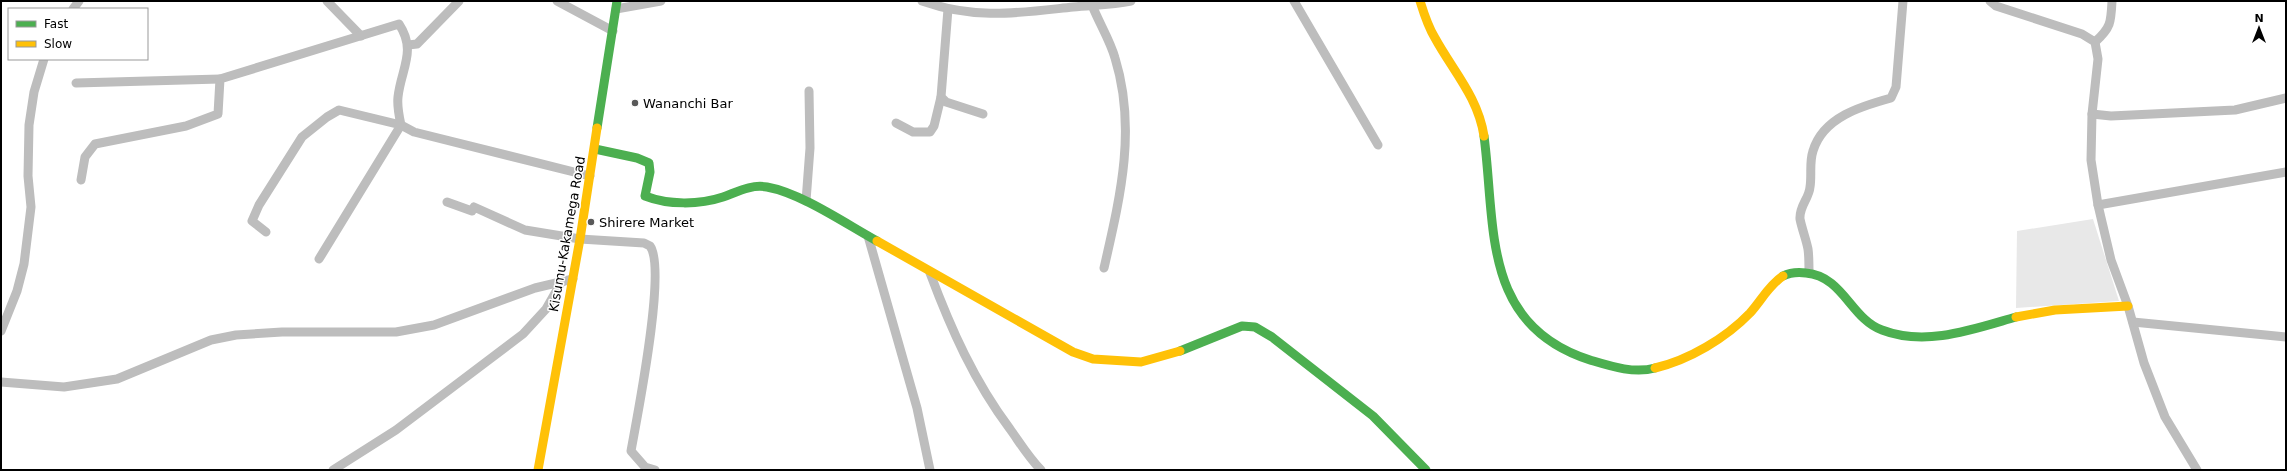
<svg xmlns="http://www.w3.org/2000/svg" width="2287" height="471" viewBox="0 0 2287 471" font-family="'DejaVu Sans',sans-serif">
<rect width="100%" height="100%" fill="#fff"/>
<path fill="#e8e8e8" d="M2093 219 2119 301 2016 308 2017 231Z"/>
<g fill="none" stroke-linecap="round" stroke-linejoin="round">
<g stroke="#bdbdbd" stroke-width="9">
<path d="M327 1 361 36"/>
<path d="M557 1 613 31"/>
<path d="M922 1C976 20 1017 13 1073 7 1092 5 1112 5 1131 1"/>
<path d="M1294 1 1378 145"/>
<path d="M1990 1 1996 6 2082 34 2095 42 2098 59 2092 114 2091 160 2098 205 2111 260 2128 306 2144 363 2165 417 2197 470"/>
<path d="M1092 5C1099 23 1110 40 1115 58 1137 129 1120 198 1104 268"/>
<path d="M73 9 79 1"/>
<path d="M616 9 661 1"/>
<path d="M948 9 941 97 946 102 983 114"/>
<path d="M2095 42C2111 28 2111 22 2112 1"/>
<path d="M408 45 417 44 459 1"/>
<path d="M76 83 220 79"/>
<path d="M2092 114 2111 116 2235 110 2286 98"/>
<path d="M896 123 913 132H930L934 126 941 97"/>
<path d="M81 180 85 157 95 144 186 126 218 114 220 79 399 24C417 51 401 69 398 97 397 106 399 116 401 125L414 132 590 176"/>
<path d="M806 201 810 148 809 91"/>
<path d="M447 202 472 211 474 207 525 230 580 239 644 243 650 246C667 269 637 417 631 451L645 467 655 470"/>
<path d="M2098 205 2286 172"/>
<path d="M266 232 252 221 259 205 302 137 327 117 339 110 401 125 319 259"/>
<path d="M868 236 917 408 930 470"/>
<path d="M930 273C951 329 974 381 1010 429 1020 443 1029 458 1041 470"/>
<path d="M1809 273C1809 265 1809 256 1808 249 1806 239 1802 229 1800 219 1799 206 1809 199 1810 187 1812 175 1809 163 1813 151 1823 117 1862 106 1891 98L1896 87 1903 1"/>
<path d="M2133 322 2286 337"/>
<path d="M1 331 17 291 24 264 31 207 28 176 29 125 34 92 44 59"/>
<path d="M1 382 64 387 117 379 211 340 236 335 282 332H396L434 325 535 288 573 279"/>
<path d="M333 470 396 430 523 334 546 309 562 281"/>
</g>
<g stroke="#4caf50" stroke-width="9">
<path d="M597 128 617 1"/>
<path d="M1484 136C1496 227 1481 325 1590 360 1610 366 1634 374 1655 368"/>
<path d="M595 149 637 158 649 163 650 172 645 196C668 205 699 205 723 197 737 192 751 184 767 187 801 193 846 224 877 241"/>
<path d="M1783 276C1791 272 1798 272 1806 273 1843 276 1851 319 1882 330 1926 347 1974 329 2016 317"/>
<path d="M1180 351 1242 326 1255 327 1272 337 1373 416 1426 470"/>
</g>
<g stroke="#ffc107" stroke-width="9">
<path d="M1420 1C1424 14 1428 27 1435 38 1453 71 1478 97 1484 136"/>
<path d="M877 241 1073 352 1093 359 1141 362 1180 351"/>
<path d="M2016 317 2055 310 2128 306"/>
<path d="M1655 368C1689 360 1726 338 1750 313 1761 301 1769 285 1783 276"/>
<path d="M538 470 580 239 597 128"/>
</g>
</g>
<g fill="#595959" stroke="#fff" stroke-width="1.5">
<circle cx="635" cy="103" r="4"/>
<circle cx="591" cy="222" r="4"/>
</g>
<g text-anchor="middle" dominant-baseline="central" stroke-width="3" stroke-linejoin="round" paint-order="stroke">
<g font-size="13" fill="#000" stroke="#fff" text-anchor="start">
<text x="643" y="103">Wananchi Bar</text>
<text x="599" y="222">Shirere Market</text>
</g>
<g font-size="13" fill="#000" stroke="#fff">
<text transform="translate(567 234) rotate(-80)">Kisumu-Kakamega Road</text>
</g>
</g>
<rect width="2287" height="471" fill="none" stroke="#000000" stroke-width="4"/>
<rect x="8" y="8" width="140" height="52" fill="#ffffff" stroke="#999999"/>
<rect x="16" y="21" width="20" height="6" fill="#4caf50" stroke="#999999"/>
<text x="44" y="28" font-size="12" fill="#000000">Fast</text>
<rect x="16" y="41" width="20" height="6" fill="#ffc107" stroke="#999999"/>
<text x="44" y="48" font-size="12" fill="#000000">Slow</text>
<g transform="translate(2259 28)" stroke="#ffffff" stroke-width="3" paint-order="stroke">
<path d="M0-3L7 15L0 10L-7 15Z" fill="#000000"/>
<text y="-6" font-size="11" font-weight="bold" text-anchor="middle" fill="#000000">N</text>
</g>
</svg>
